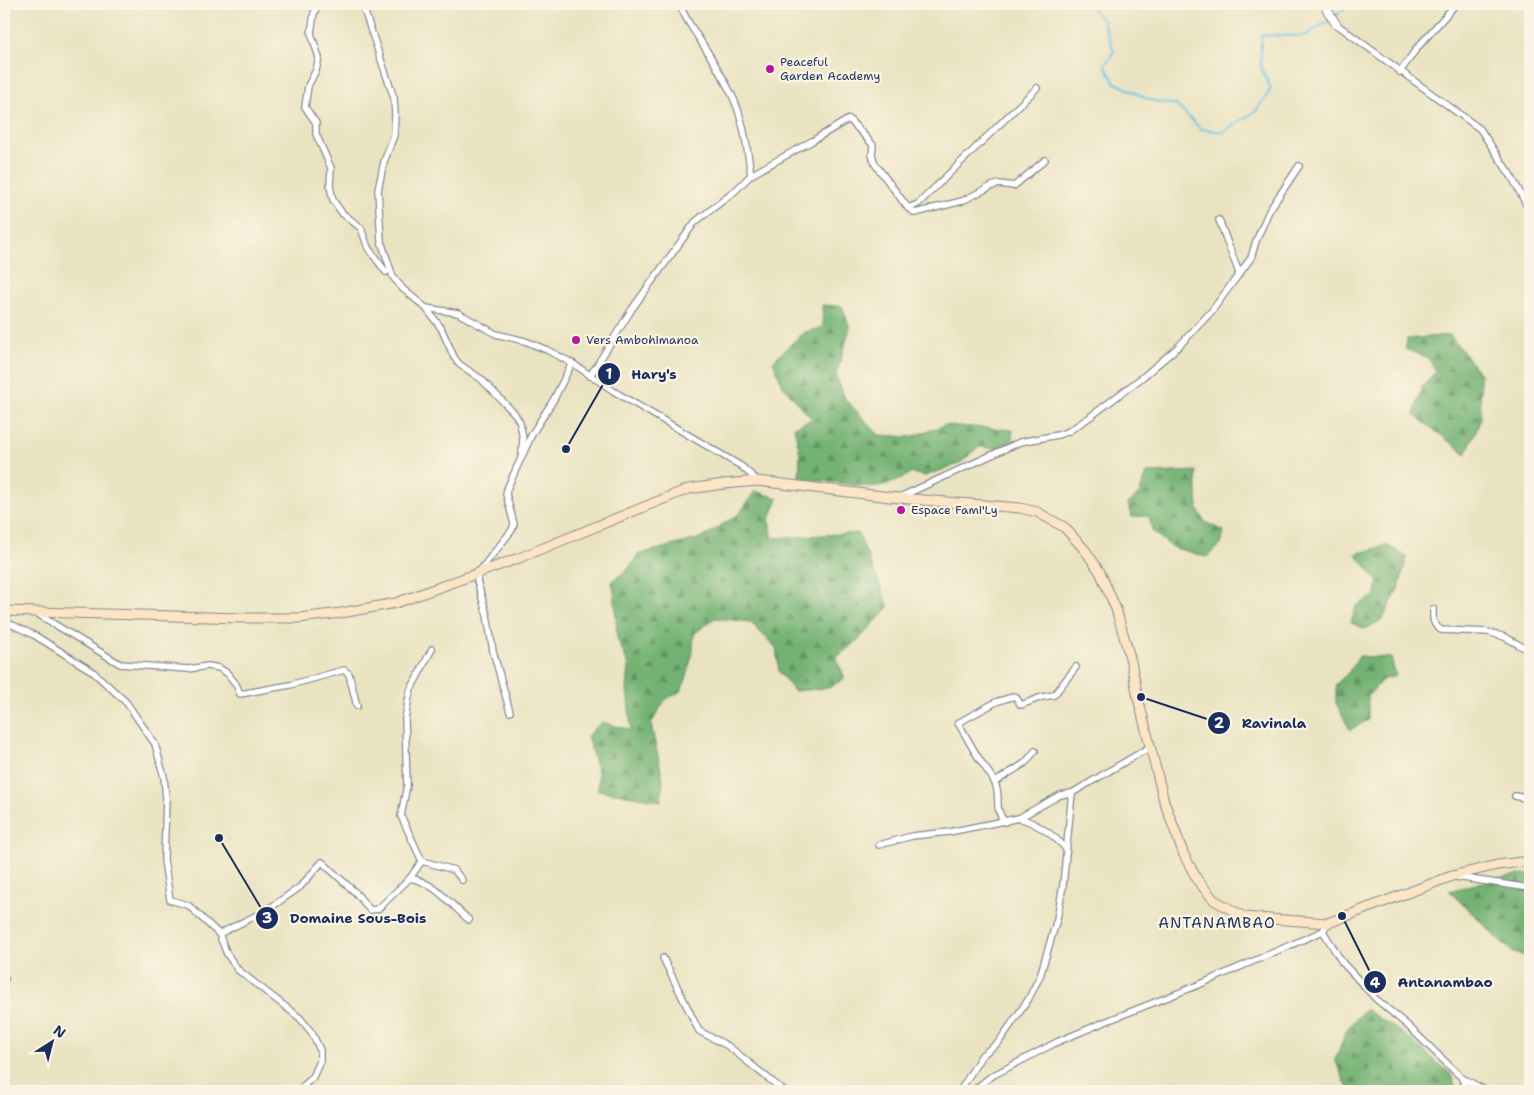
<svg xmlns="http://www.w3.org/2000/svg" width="1534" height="1095" viewBox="0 0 1534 1095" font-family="'Shantell Sans',sans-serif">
<defs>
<pattern id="forest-firs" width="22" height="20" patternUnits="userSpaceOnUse" patternTransform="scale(1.25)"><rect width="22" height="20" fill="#73b272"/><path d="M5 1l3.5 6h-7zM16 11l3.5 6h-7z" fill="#5e9161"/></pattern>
</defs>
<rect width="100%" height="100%" fill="#fcf5e5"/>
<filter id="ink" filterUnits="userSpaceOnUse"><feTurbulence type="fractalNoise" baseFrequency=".02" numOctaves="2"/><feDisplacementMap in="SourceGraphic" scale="10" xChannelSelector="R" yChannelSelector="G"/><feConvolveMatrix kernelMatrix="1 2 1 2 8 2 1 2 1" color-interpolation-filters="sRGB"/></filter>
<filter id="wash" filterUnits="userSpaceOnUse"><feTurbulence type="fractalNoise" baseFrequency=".0096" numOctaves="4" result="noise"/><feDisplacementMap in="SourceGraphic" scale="20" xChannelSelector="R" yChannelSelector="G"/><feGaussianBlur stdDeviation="1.12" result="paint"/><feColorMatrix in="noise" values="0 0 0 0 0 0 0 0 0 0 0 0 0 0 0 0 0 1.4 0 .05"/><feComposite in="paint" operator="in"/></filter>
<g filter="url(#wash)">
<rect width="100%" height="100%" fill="#eae3c1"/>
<g fill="url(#forest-firs)" stroke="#477068">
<path d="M822 305 842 306 850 328 836 375 845 399 879 435 911 437 945 425 1013 430 1012 440 997 449 979 447 959 464 925 476 912 473 889 484 870 487 799 478 800 454 794 427 812 419 783 386 773 361 803 333 823 327Z"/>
<path d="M1450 335 1480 374 1481 419 1466 454 1414 415 1422 387 1436 371 1428 358 1405 349 1407 339Z"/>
<path d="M1196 471 1198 509 1205 522 1224 531 1221 545 1206 557 1172 547 1152 531 1149 516 1132 517 1128 504 1139 494 1147 473Z"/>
<path d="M755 491 778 498 769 521 773 538 858 533 889 607 859 639 836 658 845 678 829 688 794 691 779 672 776 648 750 622 715 618 694 634 693 651 686 679 681 691 665 700 651 724 663 780 661 801 598 790V773L587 736 602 722 631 730 627 688 629 666 617 638 615 599 612 581 628 569 639 554 702 538 740 513Z"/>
<path d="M1387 545 1407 557 1399 588 1383 619 1365 629 1351 623 1356 606 1376 595 1378 582 1356 554Z"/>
<path d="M1359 656 1391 658 1396 676 1382 680 1368 696V720L1350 730 1336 703V684L1348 673Z"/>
<path d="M1530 873V957L1513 953 1449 891 1498 878Z"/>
<path d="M1365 1009 1405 1035 1451 1074 1457 1091H1349L1335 1060 1347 1029Z"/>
</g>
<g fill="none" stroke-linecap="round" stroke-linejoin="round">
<g stroke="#66c3e4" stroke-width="2">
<path d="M1088 4 1102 19 1114 51 1105 65 1114 82 1150 100 1176 105 1201 129 1223 132 1256 111 1271 89 1261 68V35L1304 36 1330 20"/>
<path d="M1334 17 1349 4"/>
</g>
</g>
</g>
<g filter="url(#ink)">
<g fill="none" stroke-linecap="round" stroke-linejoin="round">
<g stroke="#828990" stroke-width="8">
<g id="minor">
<path d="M320 4 314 13 311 33 319 58 316 70 308 86 305 107 316 123V134L331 168 330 186 333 200 342 213 361 228 368 248 386 272"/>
<path d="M362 4 394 98 395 115 394 135 384 162 378 190 381 241 393 277 403 289 426 308 458 313 496 334 525 341 547 350 572 363 615 392 741 466 758 481"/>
<path d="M680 4C684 17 691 26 698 37 710 55 721 74 731 93 744 119 747 147 751 175"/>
<path d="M1336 24 1480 129 1513 179 1530 212"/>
<path d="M1400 72 1417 48 1456 4"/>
<path d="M908 208 918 204 1037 88"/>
<path d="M1219 220 1239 273"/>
<path d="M426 308 441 328 454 357 459 364 481 379 515 414 520 423 523 439 522 452"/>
<path d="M590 376 632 309 695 222 734 192 751 175 812 141 849 119 873 145 872 155 875 164 908 208 915 213 962 201 992 186 999 184 1014 186 1045 160"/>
<path d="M900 497 1020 442 1058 435 1069 431 1090 417 1144 376 1178 347 1211 312 1225 293 1251 258 1256 241 1269 211 1299 166"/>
<path d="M1433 609C1433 619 1432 624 1441 630L1488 632 1505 637 1530 651"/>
<path d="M36 613 120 664 188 669 208 666 219 668 227 673 236 684 240 694 290 685 344 670 349 674 357 706"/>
<path d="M4 621 34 635 92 671 126 702 155 744 164 777 166 798 164 860 170 900 188 905 219 934 227 954 238 970 300 1018 312 1033 320 1050V1061L313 1077 298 1091"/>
<path d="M510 712 493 651 487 615 477 581 478 573 512 530 514 524 506 494 507 489 532 434 554 399 572 363"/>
<path d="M995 782 1025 763 1035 751"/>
<path d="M1515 796 1530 799"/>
<path d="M1019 818C1039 824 1053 834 1066 849"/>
<path d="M1005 822C993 808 1001 801 996 786 993 776 983 766 978 757 971 746 965 734 958 723L996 702 1015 696 1021 705 1042 697 1054 695 1076 667"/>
<path d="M879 845 912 836 949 832 1019 818 1060 795 1072 793"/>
<path d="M422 861 401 816 407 785 405 719 410 691 432 649"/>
<path d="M1456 877 1530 888"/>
<path d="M410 878 422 861 454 870 462 880"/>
<path d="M1323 931 1342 962 1376 999 1407 1025 1462 1078 1466 1091"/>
<path d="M219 934 267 910 300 887 322 862 356 893 370 910 378 909 410 878C436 883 450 904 469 920"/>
<path d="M663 958 699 1031 728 1046 784 1091"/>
<path d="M4 980 5 979"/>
<path d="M1462 1078 1487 1091"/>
<path d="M960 1091 961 1089 982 1055 998 1043 1028 1000 1040 976 1057 919 1063 885 1072 793 1150 747"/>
<path d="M973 1091 990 1077 1057 1042 1107 1021 1196 986 1323 931 1328 923"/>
</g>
</g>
<g stroke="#828990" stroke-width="10">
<path id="tertiary" d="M1327 10 1336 24"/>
</g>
<g stroke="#828990" stroke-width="11">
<path id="secondary" d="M4 611 241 618H299L341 613 396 603 519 558 688 489 724 484 758 481 898 498 1020 508 1037 512 1064 527 1085 550 1100 572 1116 609 1131 661 1138 698 1164 801 1184 855 1198 881 1214 900 1244 917 1328 923 1452 876 1497 865 1530 861"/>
</g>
<use href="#minor" stroke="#fff" stroke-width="5.5"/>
<use href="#tertiary" stroke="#fff" stroke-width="8"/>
<use href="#secondary" stroke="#fce5c4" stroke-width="9"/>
</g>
</g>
<g fill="#b5179e" stroke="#fcf5e5" stroke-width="2">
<circle cx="770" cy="69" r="5"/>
<circle cx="576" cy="340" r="5"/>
<circle cx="901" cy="510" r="5"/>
</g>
<g text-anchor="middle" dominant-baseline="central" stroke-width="4.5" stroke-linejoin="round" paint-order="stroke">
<g font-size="12" fill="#1b2f5e" stroke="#fcf5e5" text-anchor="start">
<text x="780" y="62">Peaceful<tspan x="780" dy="14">Garden Academy</tspan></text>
<text x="586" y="340">Vers Ambohimanoa</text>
<text x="911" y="510">Espace Fami'Ly</text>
</g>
<g font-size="15" letter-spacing="1" fill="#1b2f5e" stroke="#fcf5e5">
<text x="1217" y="923">ANTANAMBAO</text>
</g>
</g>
<path fill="none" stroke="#1b2f5e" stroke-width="2" d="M566 449L609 374M1141 697L1219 723M219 838L267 918M1342 916L1375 982"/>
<g fill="#1b2f5e" stroke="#fcf5e5" stroke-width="2">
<circle cx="566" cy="449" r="5"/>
<circle cx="1141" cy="697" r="5"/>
<circle cx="219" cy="838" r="5"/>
<circle cx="1342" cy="916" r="5"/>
<circle cx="609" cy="374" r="12"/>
<circle cx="1219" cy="723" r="12"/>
<circle cx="267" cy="918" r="12"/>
<circle cx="1375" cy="982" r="12"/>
</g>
<g font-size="15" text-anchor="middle" font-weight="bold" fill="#fff">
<text x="609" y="379">1</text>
<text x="1219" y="728">2</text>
<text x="267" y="923">3</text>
<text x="1375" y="988">4</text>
</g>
<g font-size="14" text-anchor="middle" font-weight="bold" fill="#1b2f5e" stroke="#fcf5e5" stroke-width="4.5" stroke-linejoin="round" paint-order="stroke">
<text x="654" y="379">Hary's</text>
<text x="1274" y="728">Ravinala</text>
<text x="358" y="923">Domaine Sous-Bois</text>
<text x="1445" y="987">Antanambao</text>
</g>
<rect width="1534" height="1095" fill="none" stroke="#fcf5e5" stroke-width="20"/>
<g transform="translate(52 1042) rotate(36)" stroke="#fcf5e5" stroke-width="4" paint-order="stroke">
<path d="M0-4L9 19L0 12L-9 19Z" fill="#1b2f5e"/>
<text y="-8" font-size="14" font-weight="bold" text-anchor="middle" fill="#1b2f5e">N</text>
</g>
</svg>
